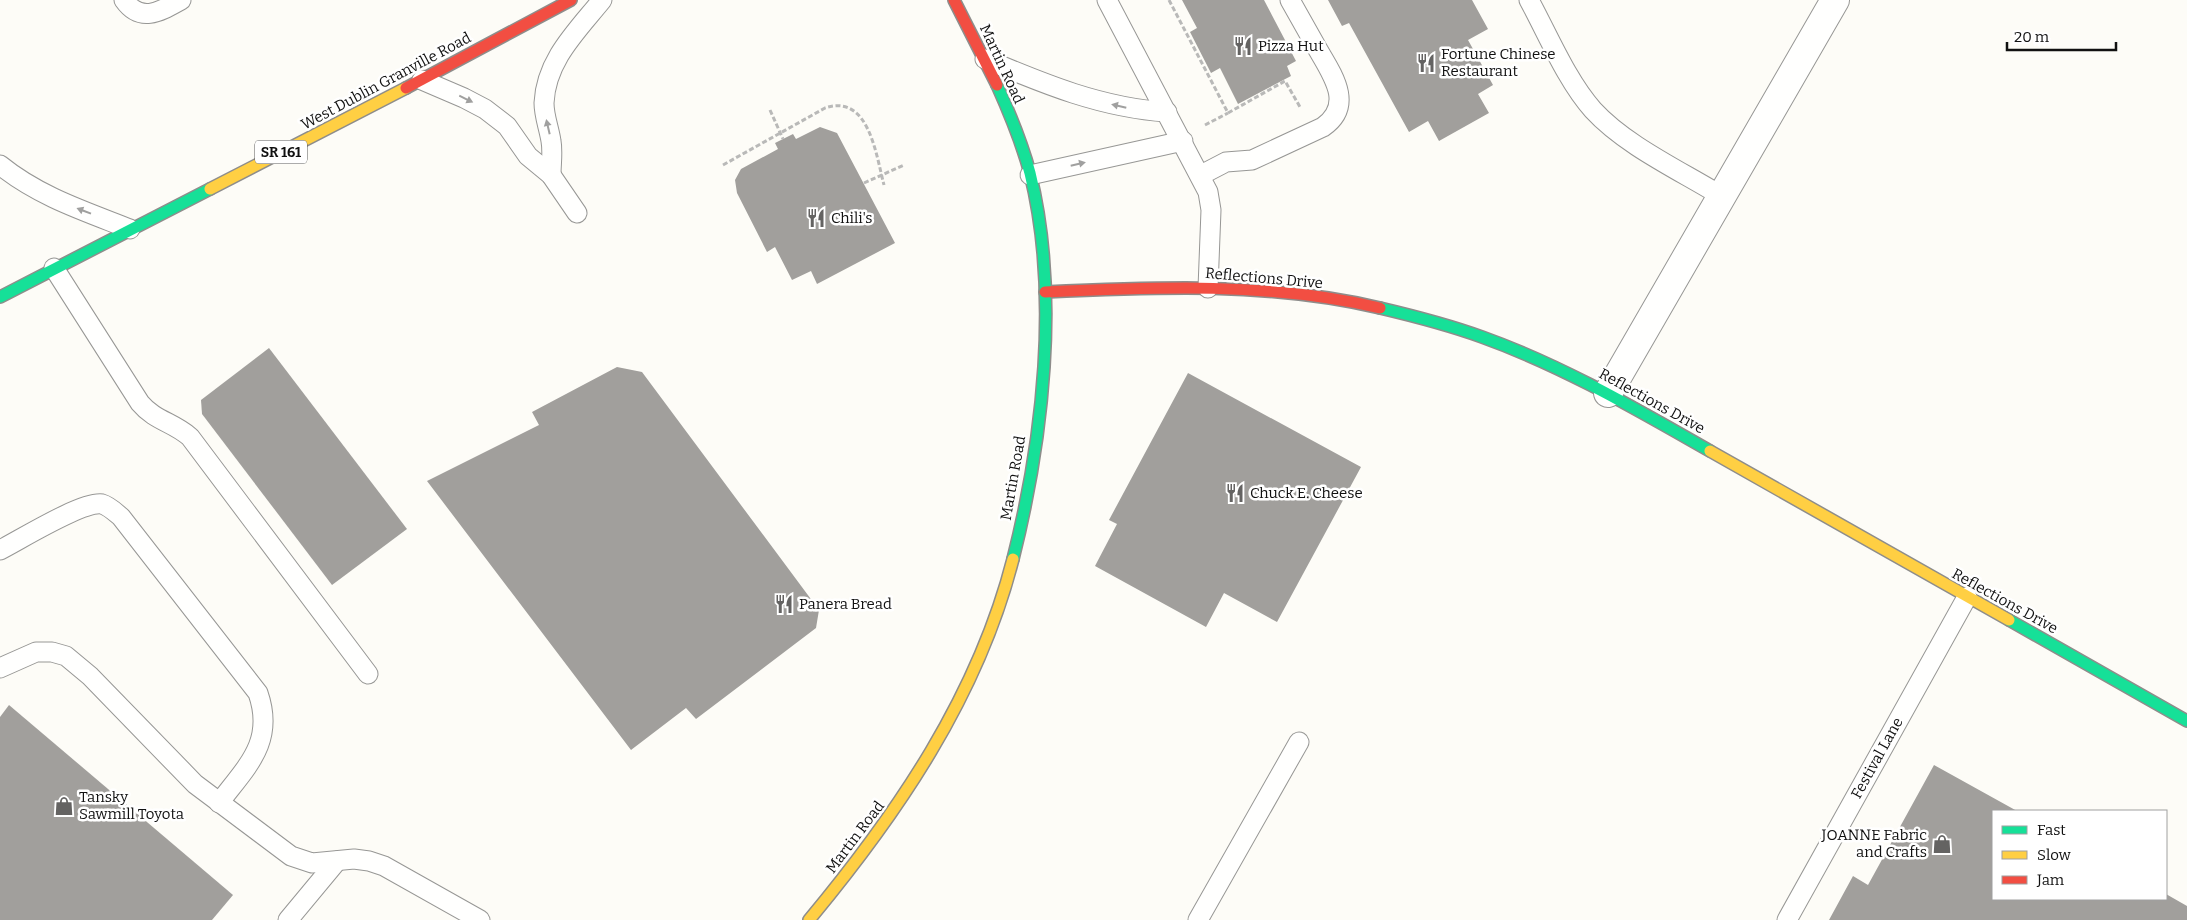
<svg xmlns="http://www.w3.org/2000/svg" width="2187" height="920" viewBox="0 0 2187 920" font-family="Bitter,serif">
<rect width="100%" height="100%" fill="#fdfcf7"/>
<g fill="#a19f9c">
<path d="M1182 0H1264L1296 61 1287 66 1291 76 1238 104 1220 68 1211 73 1190 32 1197 28Z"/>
<path d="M1328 0H1472L1488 29 1468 40 1493 85 1478 94 1489 113 1439 141 1428 121 1409 132 1349 23 1342 26Z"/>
<path d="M820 127 837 133 895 243 817 284 811 271 792 280 775 247 767 252 737 193 735 180 741 169 778 149 775 143 793 134 796 139Z"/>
<path d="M269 348 407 529 332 585 202 414 201 400Z"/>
<path d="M617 367 642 372 819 610 816 628 696 719 686 708 631 750 427 481 539 425 532 412Z"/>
<path d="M1188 373 1361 467 1277 622 1224 593 1206 627 1095 566 1117 524 1109 520Z"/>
<path d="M9 705 233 895 212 920H0V717Z"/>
<path d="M1934 765 2017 811H1993V899H2166V894L2187 906V920H1829L1853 876 1868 885Z"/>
</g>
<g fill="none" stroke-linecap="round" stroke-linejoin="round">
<g stroke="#979795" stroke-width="21">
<g id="lane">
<path d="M124 0C141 24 161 11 181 0"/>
<path d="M1107 0 1208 192 1211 210 1208 288"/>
<path d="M1529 0C1548 35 1567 81 1593 110 1626 146 1681 171 1723 197"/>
<path d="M985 59C1044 84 1102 108 1167 112"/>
<path d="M422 80 464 98 485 109 507 126 528 156 551 175 577 213"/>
<path d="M0 165C38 196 84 211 130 229"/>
<path d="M551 175C551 164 553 152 551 141 549 128 544 116 544 103 546 60 577 31 602 0"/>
<path d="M1030 175 1183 141"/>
<path d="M1201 175 1226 162 1252 160 1323 127C1355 105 1332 74 1317 48 1308 32 1299 16 1290 0"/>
<path d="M54 268 140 403C155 421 173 422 190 437L368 674"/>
<path d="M0 550C20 540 82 501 102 504 109 506 115 512 121 517L258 693C275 742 247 766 219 803"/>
<path d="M0 668 36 652H52L66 656 90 676 195 784 291 856 312 863 354 859 369 861 384 866 480 920"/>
<path d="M288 920 337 861"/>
<path d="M1198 920 1299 742"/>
<path d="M1787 920 1967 597"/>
</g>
</g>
<g stroke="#979795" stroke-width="30">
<path id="street" d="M1608 393 1835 0"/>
</g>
<g stroke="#8e8d8b" stroke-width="14">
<g id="fast">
<path d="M997 85C1010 114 1022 143 1030 173 1060 294 1043 440 1013 559"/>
<path d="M0 297 210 189"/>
<path d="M1380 308C1414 316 1449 325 1482 337 1563 366 1636 409 1710 451"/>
<path d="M2009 620 2187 721"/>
</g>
</g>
<g stroke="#8e8d8b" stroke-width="14">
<g id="slow">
<path d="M210 189 406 88"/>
<path d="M1710 451 2009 620"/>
<path d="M809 920C898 813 978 696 1013 559"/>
</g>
</g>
<g stroke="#8e8d8b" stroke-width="14">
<g id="jam">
<path d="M954 0 997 85"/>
<path d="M406 88 571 0"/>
<path d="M1045 292C1156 287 1271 282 1380 308"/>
</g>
</g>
<g stroke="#b9b9b8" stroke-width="3" stroke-dasharray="5 2.5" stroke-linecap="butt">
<path d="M1169 0 1228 113 1285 81 1300 107"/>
<path d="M770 110 783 139"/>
<path d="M1205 125 1228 113"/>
<path d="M723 165 825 108C869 93 876 155 884 185"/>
<path d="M864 183 904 165"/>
</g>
<use href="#lane" stroke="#fffffe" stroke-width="19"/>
<use href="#street" stroke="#fffffe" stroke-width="28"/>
<use href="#fast" stroke="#16e098" stroke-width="11"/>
<use href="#slow" stroke="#ffcf43" stroke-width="11"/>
<use href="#jam" stroke="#f24e42" stroke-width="11"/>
</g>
<defs><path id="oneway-solid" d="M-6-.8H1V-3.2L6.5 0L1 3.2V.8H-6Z" transform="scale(1.25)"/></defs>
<g fill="#a0a09f">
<use href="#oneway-solid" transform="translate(466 99) rotate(26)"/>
<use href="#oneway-solid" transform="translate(1119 106) rotate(-167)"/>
<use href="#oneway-solid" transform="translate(548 127) rotate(-103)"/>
<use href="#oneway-solid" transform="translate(1078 164) rotate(-13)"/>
<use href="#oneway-solid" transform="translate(84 211) rotate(-159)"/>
</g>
<defs>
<g id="restaurant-bare" transform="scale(1.5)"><path d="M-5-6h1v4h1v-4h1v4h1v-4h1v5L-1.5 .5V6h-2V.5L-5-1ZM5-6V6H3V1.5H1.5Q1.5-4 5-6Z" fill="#646362" stroke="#fff" stroke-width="2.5" paint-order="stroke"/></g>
<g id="shop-bare" transform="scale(1.5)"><path d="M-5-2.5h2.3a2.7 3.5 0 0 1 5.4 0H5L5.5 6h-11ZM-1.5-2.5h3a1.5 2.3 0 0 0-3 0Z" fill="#646362" stroke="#fff" stroke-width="2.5" paint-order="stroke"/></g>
</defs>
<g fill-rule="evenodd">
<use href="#restaurant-bare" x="1243" y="46"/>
<use href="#restaurant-bare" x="1426" y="63"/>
<use href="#restaurant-bare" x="816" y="218"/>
<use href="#restaurant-bare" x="1235" y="493"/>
<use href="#restaurant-bare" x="784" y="604"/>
<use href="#shop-bare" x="64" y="806"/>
<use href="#shop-bare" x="1942" y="844"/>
</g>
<g text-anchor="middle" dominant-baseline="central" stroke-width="5" stroke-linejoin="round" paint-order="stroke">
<rect fill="#fff" stroke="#585858" stroke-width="1" x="255" y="140.5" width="52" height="23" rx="4"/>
<g font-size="14" font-weight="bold" fill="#111">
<text x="281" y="152">SR 161</text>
</g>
<g font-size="15" fill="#111" stroke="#fff" text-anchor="start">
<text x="1258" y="46">Pizza Hut</text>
<text x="1441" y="54">Fortune Chinese<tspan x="1441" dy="17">Restaurant</tspan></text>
<text x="831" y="218">Chili's</text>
<text x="1250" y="493">Chuck E. Cheese</text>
<text x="799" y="604">Panera Bread</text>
<text x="79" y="797">Tansky<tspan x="79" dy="17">Sawmill Toyota</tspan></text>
<text x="1927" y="835" text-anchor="end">JOANNE Fabric<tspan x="1927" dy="17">and Crafts</tspan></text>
</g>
<g font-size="15" fill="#111" stroke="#fff">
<text transform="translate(1002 64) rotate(65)">Martin Road</text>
<text transform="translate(386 81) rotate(-28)">West Dublin Granville Road</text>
<text transform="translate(1264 278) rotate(5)">Reflections Drive</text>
<text transform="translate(1652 401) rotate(29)">Reflections Drive</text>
<text transform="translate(1013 478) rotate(-80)">Martin Road</text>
<text transform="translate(2005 601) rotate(29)">Reflections Drive</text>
<text transform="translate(1877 758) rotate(-61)">Festival Lane</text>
<text transform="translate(855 837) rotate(-53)">Martin Road</text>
</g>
</g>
<rect x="1992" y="810" width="175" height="90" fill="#ffffff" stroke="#a0a0a0"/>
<rect x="2002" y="826" width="25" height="8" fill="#16e098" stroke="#a0a0a0"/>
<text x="2037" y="835" font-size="15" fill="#111111">Fast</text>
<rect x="2002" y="851" width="25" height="8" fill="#ffcf43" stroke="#a0a0a0"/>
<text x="2037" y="860" font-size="15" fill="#111111">Slow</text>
<rect x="2002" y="876" width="25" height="8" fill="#f24e42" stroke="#a0a0a0"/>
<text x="2037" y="885" font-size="15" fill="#111111">Jam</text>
<path d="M2007 42v8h109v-8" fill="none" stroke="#111111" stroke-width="2.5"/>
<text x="2014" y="42" font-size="15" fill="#111111" stroke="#ffffff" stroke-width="4" paint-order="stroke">20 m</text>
</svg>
